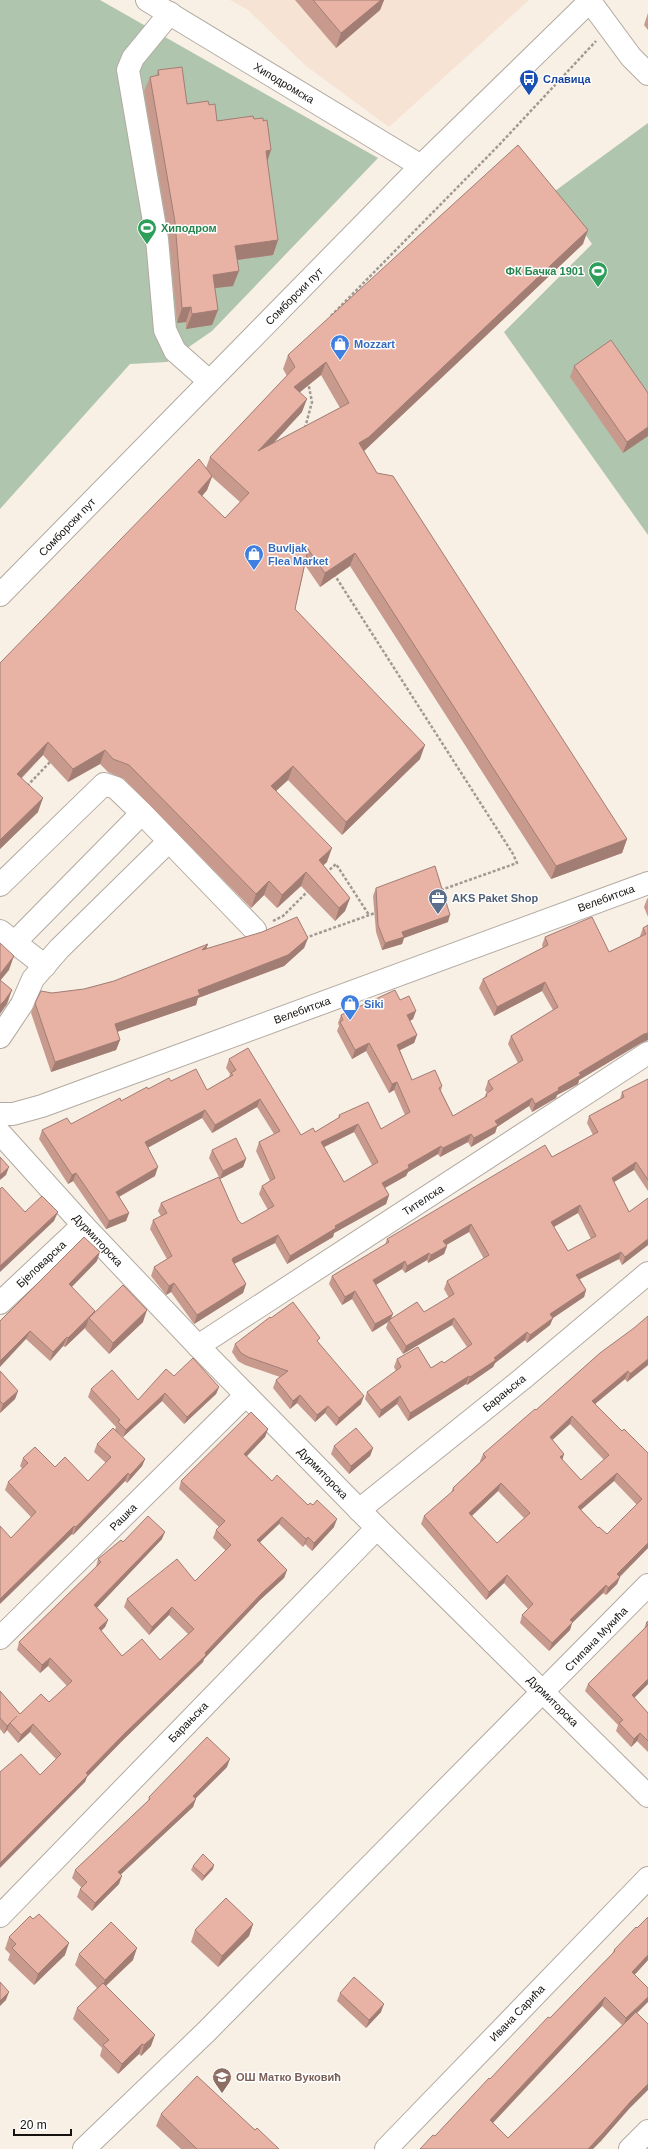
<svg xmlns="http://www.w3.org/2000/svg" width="648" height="2149" viewBox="0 0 648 2149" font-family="Helvetica,sans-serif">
<rect width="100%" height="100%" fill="#f8efe5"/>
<path fill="#f6e3d3" d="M230 0H529L389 127 306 66 248 10Z"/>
<g fill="#b0c5ad">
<path d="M0 0H100L378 158 212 331 167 362 130 364 0 509Z"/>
<path d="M648 123V535L504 332 592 244 555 191Z"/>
</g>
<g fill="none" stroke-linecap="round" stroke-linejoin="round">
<g stroke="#b2aaa1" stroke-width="24">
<g id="minor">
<path d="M147 0 421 166"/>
<path d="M589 0 631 57 648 74"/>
<path d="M170 13 133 58 128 70 157 239 165 330 175 351 209 381"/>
<path d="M0 885 104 784 116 788 142 813 255 930"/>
<path d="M0 931 45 966"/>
<path d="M14 943 142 813"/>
<path d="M0 1037 22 1004 33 979 59 949 169 841"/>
<path d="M0 1114H13L42 1106 648 883"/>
<path d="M0 1133 83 1225 198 1346 377 1528 648 1796"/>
<path d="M0 1303 83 1225"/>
<path d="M198 1346 648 1053"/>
<path d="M359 1510 521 1380 648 1273"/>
<path d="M0 1638 246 1395"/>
<path d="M0 1916 377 1528"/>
<path d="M84 2149 206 2032 648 1585"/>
<path d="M386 2149 648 1878"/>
<path d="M630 2149 648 2131"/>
</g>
</g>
<g stroke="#b2aaa1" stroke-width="24">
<path id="major" d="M0 595 421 166 591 0"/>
</g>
<g stroke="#a19a93" stroke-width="2.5" stroke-dasharray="3 2" stroke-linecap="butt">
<path d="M331 316 500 144 596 41"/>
<path d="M305 428 312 402 308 382"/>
<path d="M334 574 513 854 517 863 441 890"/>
<path d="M27 786 51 761"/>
<path d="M326 873 336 864 369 915"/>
<path d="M273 921 283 916 308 891"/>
<path d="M305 938 378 912"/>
</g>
<use href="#minor" stroke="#fff" stroke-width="22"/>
<use href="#major" stroke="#fff" stroke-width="22"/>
</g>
<g fill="#c89a8e" fill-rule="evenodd">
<path d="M295 0H384L380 10 336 48Z"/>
<path d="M648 13V30L644 25Z"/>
<path d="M158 70 187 104 209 105 217 121 254 119 271 150 267 161 278 240 273 255 237 260 233 286 215 288 218 310 212 325 186 329V322L177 323 169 237 144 91 150 77 156 76Z"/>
<path d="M583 244 364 451 377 473 627 839 622 853 551 879 350 566 320 587 305 565 295 609 420 759 342 835 288 780 276 791 327 862 323 865 350 898 345 911 335 921 301 886 277 908 264 895 251 908 124 779 108 772 100 764 68 782 43 755 22 778 38 812 0 849V663L206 468 210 457 287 376 283 369 288 355ZM321 375 340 408 273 443 302 412 300 392ZM212 477 240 502 225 518 202 496 207 490Z"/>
<path d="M574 366 648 393V436L623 453 570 377Z"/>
<path d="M376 888 448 922 404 938 402 944 382 950 376 932 373 896Z"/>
<path d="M648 898V917L644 907 647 899Z"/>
<path d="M648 925V1040L641 1043 579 1080 578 1084 557 1095 556 1098 532 1112 529 1106 497 1127 495 1133 471 1147 468 1142 440 1157 438 1154 408 1172 406 1176 385 1188 389 1195 386 1204 334 1233 333 1237 287 1264 275 1243 234 1264 246 1284 243 1293 194 1324 171 1292 166 1295 151 1276 154 1267 167 1259 150 1229 153 1220 161 1216 158 1211 161 1203 219 1177 209 1158 212 1150 246 1159 243 1167 220 1179 238 1220 242 1224 268 1210 259 1194 262 1186 270 1181 256 1151 259 1142 274 1134 257 1107 212 1133 202 1118 147 1148 155 1176 119 1197 129 1213 126 1221 106 1229 73 1181 68 1184 39 1139 42 1130 71 1124 148 1089 171 1081 207 1090 229 1077 230 1074 226 1068 229 1059 301 1135 315 1132 338 1118 339 1115 381 1129 405 1115 394 1090 389 1093 366 1051 352 1059 337 1031 339 1026 338 1023 341 1015 400 1000 413 1019 410 1021 417 1035 414 1043 400 1050 412 1080 442 1086 441 1091 453 1116 484 1098 486 1094 487 1093 485 1090 488 1081 518 1063 508 1044 511 1036 553 1010 542 991 494 1016 479 988 483 979 543 948 542 945 545 937 609 952 640 937V936L643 928ZM354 1132 372 1165 344 1182 324 1147Z"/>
<path d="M308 938 304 948 284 966 198 998 196 1005 117 1032 120 1040 116 1050 51 1072 31 1013 35 1003 52 993 84 989 114 981 208 944 206 949Z"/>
<path d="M648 1079V1191L634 1170 614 1182 629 1212 648 1198V1245L622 1265 619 1259 580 1279 586 1290 584 1297 553 1318 550 1325 527 1343 525 1340 495 1363 493 1367 467 1385 466 1384 408 1421 397 1404 379 1418 365 1399 367 1392 396 1371 394 1367 397 1359 431 1368 444 1363 467 1347 452 1325 403 1354 386 1328 388 1322 372 1332 352 1299 342 1305 329 1284 332 1276 385 1245 387 1239 552 1157 593 1135 587 1123 589 1116 620 1099 622 1092ZM578 1213 591 1239 568 1251 554 1227ZM469 1232 484 1259 447 1281 444 1289 449 1298 424 1312 391 1319 376 1284 402 1269 405 1273 427 1260 428 1263 444 1254 447 1246 446 1245Z"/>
<path d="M97 1261 71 1287 95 1311 143 1322 109 1354 85 1329 86 1327 65 1347 63 1346 50 1361 26 1339 0 1321Z"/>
<path d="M271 1318 319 1343 361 1404 336 1426 325 1413 315 1422 297 1403 290 1409 273 1388 276 1380 280 1377 245 1365 238 1361 232 1352 235 1344Z"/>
<path d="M600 1353 648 1365 627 1382 625 1379 595 1404 622 1431 648 1453V1548L620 1577 617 1584 606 1595 603 1593 572 1623 570 1630 549 1651 520 1623 522 1615 528 1609 504 1583 486 1600 421 1524 424 1516 451 1493 453 1488 480 1462V1461L483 1454 536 1410ZM570 1424 604 1460 581 1480 562 1460 564 1454 552 1440ZM614 1481 637 1505 607 1534 598 1528 581 1510ZM498 1491 524 1518 497 1543 472 1516Z"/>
<path d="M0 1371 18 1391 15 1399 0 1413Z"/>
<path d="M174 1376 219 1387 216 1394 184 1424 162 1401 123 1437 115 1430 116 1427 88 1397 91 1389 138 1400Z"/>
<path d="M268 1429 265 1437 247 1456 272 1481 308 1505 334 1527 312 1551 305 1544 303 1547 279 1524 260 1542 287 1570 284 1578 260 1600 204 1659 203 1662 121 1742 87 1777 85 1782 40 1775 56 1759 30 1732 18 1743 7 1730 4 1734 0 1729V1691L20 1714 49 1702 67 1686 48 1666 40 1673 17 1650 19 1642 96 1567 98 1559 123 1542 162 1539 97 1607 108 1620 105 1627 101 1631 122 1656 160 1660 188 1634 169 1615 149 1635 124 1607 127 1599 195 1581 226 1551 213 1538 216 1530 219 1527 179 1489 181 1481Z"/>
<path d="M97 1444 145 1459 142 1466 127 1483 125 1481 73 1535 72 1534 11 1538 31 1517 5 1490 8 1482 23 1469 20 1466 23 1458 55 1467 88 1481 106 1463 94 1452Z"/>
<path d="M334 1446 373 1448 370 1456 349 1474 331 1454Z"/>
<path d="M648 1621V1684L634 1698 648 1713V1752L637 1741 631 1747 616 1731 618 1725 585 1691 588 1684 644 1629 646 1623Z"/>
<path d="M227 1767 195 1799 193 1807 120 1875 119 1884 92 1911 77 1897 80 1889 82 1888 72 1878 75 1870 148 1801 149 1797Z"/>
<path d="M193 1866 213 1869 202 1881 191 1870Z"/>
<path d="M648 1917V1960L635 1974 637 2013 628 2110 600 2142 435 2136 612 1954 614 1950ZM602 2006 622 2025 508 2138 493 2123Z"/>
<path d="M253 1924 249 1936 218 1967 191 1942 195 1930Z"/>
<path d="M9 1937 65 1955 34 1985 8 1960 10 1954 5 1949Z"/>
<path d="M79 1954 133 1960 106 1986 151 2046 141 2056 139 2054 118 2074 100 2056 102 2048 73 2019 77 2008 97 1988 75 1965Z"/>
<path d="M340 1993 381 2012 366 2028 337 2001Z"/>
<path d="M161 2114 255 2130 279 2149H181L156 2126Z"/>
</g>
<g fill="#a27d74">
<path d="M381 0H384L380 10 336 48 341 33Z"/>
<path d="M271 150 266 165V151Z"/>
<path d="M588 230 583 244 364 451 359 443Z"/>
<path d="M278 240 273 255 230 261 235 246Z"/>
<path d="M239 271 233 286 207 289 213 275Z"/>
<path d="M191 307 186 322 177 323 182 308Z"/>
<path d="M218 310 212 325 186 329 192 314Z"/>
<path d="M326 362 321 375 289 401 294 387Z"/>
<path d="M307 399 302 412 253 465 258 451Z"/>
<path d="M648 427V436L623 453 627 442Z"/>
<path d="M212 476 207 490 194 506 198 492Z"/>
<path d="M355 553 350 566 320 587 325 573Z"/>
<path d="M48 742 43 755 12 787 17 774Z"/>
<path d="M425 745 420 759 342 835 346 822Z"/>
<path d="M105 750 100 764 68 782 73 769Z"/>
<path d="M293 766 288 780 266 800 271 786Z"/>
<path d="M43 798 38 812 0 849V840Z"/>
<path d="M627 839 622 853 551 879 556 866Z"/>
<path d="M332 848 327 862 314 874 319 860Z"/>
<path d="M306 872 301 886 277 908 282 895Z"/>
<path d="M269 881 264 895 251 908 256 894Z"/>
<path d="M350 898 345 911 335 921 339 908Z"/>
<path d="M450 915 448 922 404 938 402 944 382 950 385 943 402 932Z"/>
<path d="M308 938 304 948 284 966 198 998 196 1005 111 1034 115 1024 198 990Z"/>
<path d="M208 944 204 954 202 950Z"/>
<path d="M14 956 9 970 0 981V974Z"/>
<path d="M545 982 542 991 494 1016 497 1007Z"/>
<path d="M12 990 7 1004 0 1014V1005Z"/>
<path d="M416 1011 413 1019 404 1024 407 1015Z"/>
<path d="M648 1033V1040L641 1043 579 1080 578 1084 557 1095 556 1098 532 1112 535 1104 558 1088 579 1073 644 1034Z"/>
<path d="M417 1035 414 1043 394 1053 397 1045Z"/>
<path d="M120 1040 116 1050 51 1072 55 1062Z"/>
<path d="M369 1043 366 1051 352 1059 355 1050Z"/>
<path d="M397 1082 394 1090 389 1093 392 1084Z"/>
<path d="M532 1098 529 1106 497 1127 495 1133 471 1147 474 1138 495 1121Z"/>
<path d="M260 1099 257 1107 212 1133 215 1125Z"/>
<path d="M205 1110 202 1118 142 1151 145 1142Z"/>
<path d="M358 1124 354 1132 318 1150 321 1142Z"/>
<path d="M471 1134 468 1142 440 1157 443 1148Z"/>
<path d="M441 1146 438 1154 408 1172 406 1176 379 1191 382 1183 408 1165Z"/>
<path d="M246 1159 243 1167 220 1179 223 1171Z"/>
<path d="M636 1162 634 1170 609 1185 612 1178Z"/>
<path d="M9 1167 6 1175 0 1180V1175Z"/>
<path d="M158 1167 155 1176 113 1200 116 1192Z"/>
<path d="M76 1173 73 1181 68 1184 72 1175Z"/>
<path d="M389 1195 386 1204 334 1233 333 1237 287 1264 290 1256 335 1226Z"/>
<path d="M580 1205 578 1213 548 1230 551 1222Z"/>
<path d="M58 1212 54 1221 0 1272V1266Z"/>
<path d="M129 1213 126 1221 106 1229 109 1221Z"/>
<path d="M471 1224 469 1232 441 1248 443 1241Z"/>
<path d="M278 1235 275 1243 230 1266 232 1260 233 1258Z"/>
<path d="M648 1239V1245L622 1265 625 1257Z"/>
<path d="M447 1246 444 1254 428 1263 431 1255Z"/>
<path d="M100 1252 97 1261 66 1293 69 1284Z"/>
<path d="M621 1252 619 1259 574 1282 576 1275Z"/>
<path d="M429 1253 427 1260 405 1273 407 1266Z"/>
<path d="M405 1261 402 1269 371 1288 373 1280Z"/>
<path d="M174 1283 171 1292 166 1295 169 1286Z"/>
<path d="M246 1284 243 1293 194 1324 197 1315Z"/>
<path d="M586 1290 584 1297 547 1322 550 1314Z"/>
<path d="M355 1291 352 1299 342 1305 345 1297Z"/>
<path d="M147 1310 143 1322 109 1354 113 1343Z"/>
<path d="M393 1314 390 1321 389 1320 388 1322 372 1332 375 1324Z"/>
<path d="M89 1318 86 1327 65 1347 68 1338Z"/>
<path d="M454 1318 452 1325 403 1354 406 1346Z"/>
<path d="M553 1318 550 1325 527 1343 530 1335Z"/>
<path d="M30 1331 26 1339 0 1367V1361Z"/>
<path d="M527 1332 525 1340 495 1363 493 1367 467 1385 470 1377Z"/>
<path d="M67 1337 63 1346 50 1361 53 1352Z"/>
<path d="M648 1359V1365L627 1382 630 1374Z"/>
<path d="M628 1371 625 1379 589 1409 592 1401Z"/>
<path d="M469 1376 466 1384 408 1421 410 1413Z"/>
<path d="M219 1387 216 1394 184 1424 187 1417Z"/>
<path d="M18 1391 15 1399 0 1413 3 1404Z"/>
<path d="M165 1393 162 1401 123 1437 126 1430Z"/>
<path d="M300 1395 297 1403 290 1409 293 1401Z"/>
<path d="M364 1396 361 1404 336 1426 339 1418Z"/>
<path d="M400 1396 397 1404 379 1418 381 1410Z"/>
<path d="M328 1406 325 1413 315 1422 317 1415Z"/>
<path d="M572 1416 570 1424 547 1445 550 1437Z"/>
<path d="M268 1429 265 1437 242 1461 244 1454Z"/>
<path d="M373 1448 370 1456 349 1474 351 1466Z"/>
<path d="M564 1454 562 1461 560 1457Z"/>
<path d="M145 1459 142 1466 127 1483 130 1475Z"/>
<path d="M128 1473 125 1481 73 1535 76 1527Z"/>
<path d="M617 1473 614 1481 575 1515 578 1507Z"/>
<path d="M501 1483 498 1491 466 1521 469 1513Z"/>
<path d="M282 1517 279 1524 254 1548 257 1540Z"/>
<path d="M337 1519 334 1527 312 1551 314 1543Z"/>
<path d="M74 1526 72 1534 0 1604V1599Z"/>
<path d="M165 1532 162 1539 92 1613 94 1605Z"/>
<path d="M308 1537 305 1544 303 1547 306 1539Z"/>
<path d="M648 1543V1548L614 1582 617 1574Z"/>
<path d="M287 1570 284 1578 260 1600 204 1659 203 1662 121 1742 87 1777 85 1782 0 1868V1863L86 1773 124 1734 205 1653 262 1593Z"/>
<path d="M507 1575 504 1583 486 1600 489 1592Z"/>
<path d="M620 1577 617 1584 606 1595 608 1588Z"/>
<path d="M606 1585 603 1593 572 1623 570 1630 549 1651 552 1643 570 1620Z"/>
<path d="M172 1607 169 1615 149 1635 152 1627Z"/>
<path d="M108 1620 105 1627 96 1636 99 1628Z"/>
<path d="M50 1658 48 1666 40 1673 42 1665Z"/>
<path d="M648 1679V1684L629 1703 632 1695Z"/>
<path d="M10 1723 7 1730 4 1734 7 1726Z"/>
<path d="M33 1724 30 1732 18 1743 21 1735Z"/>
<path d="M640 1733 637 1741 631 1747 634 1739Z"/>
<path d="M230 1759 227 1767 193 1801 196 1799 193 1807 115 1880 118 1872Z"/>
<path d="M214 1865 213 1869 202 1881 204 1876Z"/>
<path d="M122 1876 119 1884 92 1911 95 1903Z"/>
<path d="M253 1924 249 1936 218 1967 222 1956Z"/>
<path d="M69 1943 65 1955 34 1985 38 1974Z"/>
<path d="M137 1948 133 1960 100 1991 105 1980Z"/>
<path d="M648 1955V1960L629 1981 632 1972Z"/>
<path d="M9 1992 6 2000 0 2006V2001Z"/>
<path d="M605 1997 602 2006 487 2129 490 2120Z"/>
<path d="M648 1997V2002L623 2027 626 2018Z"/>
<path d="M384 2004 381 2012 366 2028 369 2020Z"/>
<path d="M155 2035 151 2046 141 2056 144 2045Z"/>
<path d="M142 2044 139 2054 118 2074 122 2064Z"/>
<path d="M648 2084V2090L628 2110 600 2142 593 2149H588L631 2101Z"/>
</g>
<g fill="#e8b3a5" stroke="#a27d74" fill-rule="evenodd">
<path d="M313 0H381L341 33Z"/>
<path d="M182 67 187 104 208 101 209 105 215 104 217 121 253 116 254 119 263 118V121L267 120 271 150 266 151 278 240 235 246 239 271 213 275 218 310 192 314 191 307 182 308 175 222 150 77 159 75 158 70Z"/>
<path d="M518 145 588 230 369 437 359 443 377 473 393 476 627 839 556 866 355 553 325 573 308 549 295 609 425 745 346 822 293 766 271 786 332 848 319 860 350 898 339 908 306 872 282 895 269 881 256 894 129 765 113 759 105 750 73 769 48 742 17 774 43 798 0 840V663L199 459 212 476 198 492 225 518 249 493 210 457 295 367 288 355ZM326 362 349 403 258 451 307 399 294 387Z"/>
<path d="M611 340 648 393V427L627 442 574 366Z"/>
<path d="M435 866 450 915 402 932 404 937 385 943 378 925 376 888Z"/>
<path d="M297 917 308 938 288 955 198 990 200 995 115 1024 120 1040 55 1062 35 1003 41 991 52 993 84 989 114 981 208 944 202 950 262 932Z"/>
<path d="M592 917 609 952 646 934 643 928 648 925V1033L644 1034 579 1073 581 1075 558 1088 559 1090 535 1104 532 1098 495 1121 498 1125 474 1138 471 1134 443 1148 441 1146 408 1165 409 1168 382 1183 389 1195 335 1226 336 1228 290 1256 278 1235 233 1258 232 1260 246 1284 197 1315 174 1283 169 1286 154 1267 172 1256 153 1220 167 1213 161 1203 219 1177 238 1220 242 1224 274 1206 262 1186 275 1178 259 1142 280 1131 260 1099 215 1125 205 1110 145 1142 158 1167 116 1192 129 1213 109 1221 76 1173 72 1175 42 1130 67 1118 71 1124 120 1098 121 1101 147 1087 148 1089 169 1078 171 1081 196 1069 207 1090 233 1075 231 1073 236 1070 229 1059 248 1048 301 1135 313 1128 315 1132 340 1117 339 1115 368 1102 381 1129 410 1112 397 1082 392 1084 369 1043 355 1050 340 1022 343 1020 341 1015 395 990 400 1000 409 996 416 1011 407 1015 417 1035 397 1045 412 1080 435 1070 442 1086 439 1088 453 1116 487 1096 486 1094 493 1089 488 1081 523 1060 511 1036 558 1007 545 982 497 1007 483 979 548 945 545 937ZM358 1124 378 1162 344 1182 321 1142Z"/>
<path d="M0 943 14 956 0 974Z"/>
<path d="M0 980 12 990 5 1000 0 1005Z"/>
<path d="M648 1079V1180L636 1162 612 1178 629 1212 648 1198V1239L625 1257 621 1252 576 1275 586 1290 550 1314 553 1318 530 1335 527 1332 494 1358 496 1360 470 1377 469 1376 410 1413 400 1396 381 1410 367 1392 401 1367 397 1359 418 1347 431 1368 442 1361 444 1363 472 1344 454 1318 406 1346 389 1320 417 1302 424 1312 454 1294 447 1281 489 1255 471 1224 443 1241 447 1246 431 1255 429 1253 407 1266 405 1261 373 1280 393 1314 375 1324 355 1291 345 1297 332 1276 389 1242 387 1239 545 1145 552 1157 598 1132 589 1116 624 1097 622 1092ZM580 1205 596 1236 568 1251 551 1222Z"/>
<path d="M236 1138 246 1159 223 1171 212 1150Z"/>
<path d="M0 1157 9 1167 0 1175Z"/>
<path d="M2 1187 25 1212 42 1196 58 1212 0 1266V1189Z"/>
<path d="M84 1237 100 1252 69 1284 95 1311 68 1338 67 1337 53 1352 30 1331 0 1361V1321Z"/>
<path d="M123 1285 147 1310 113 1343 89 1318Z"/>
<path d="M293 1302 320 1338 317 1341 364 1396 339 1418 328 1406 317 1415 300 1395 293 1401 276 1380 288 1371 248 1357 241 1353 235 1344 270 1317 271 1318Z"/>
<path d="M648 1316V1359L630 1374 628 1371 592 1401 622 1431 624 1429 648 1453V1543L617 1574 620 1577 608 1588 606 1585 570 1620 573 1622 552 1643 522 1615 533 1604 507 1575 489 1592 424 1516 454 1490 453 1488 486 1457 483 1454 535 1409 536 1410 600 1353 634 1328ZM572 1416 609 1455 581 1480 560 1457 564 1454 550 1437ZM617 1473 642 1499 607 1534 599 1527 598 1528 578 1507ZM501 1483 530 1513 497 1543 469 1513Z"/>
<path d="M193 1358 219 1387 187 1417 165 1393 126 1430 118 1422 120 1420 91 1389 112 1370 138 1400 166 1369 174 1376Z"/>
<path d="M0 1371 18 1391 3 1404 0 1401Z"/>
<path d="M251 1412 268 1429 244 1454 272 1481 277 1475 308 1505 310 1503 313 1505 317 1500 337 1519 314 1543 308 1537 306 1539 282 1517 257 1540 287 1570 262 1593 205 1653 206 1655 124 1734 86 1773 88 1775 0 1863V1772L21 1754 40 1775 61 1754 33 1724 21 1735 10 1723 17 1716 7 1726 0 1718V1691L20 1714 41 1694 49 1702 72 1681 50 1658 42 1665 19 1642 101 1562 98 1559 121 1540 123 1542 148 1516 165 1532 94 1605 108 1620 99 1628 122 1656 142 1639 160 1660 194 1629 172 1607 152 1627 127 1599 177 1559 195 1581 231 1545 216 1530 225 1521 181 1481Z"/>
<path d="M113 1428 145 1459 130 1475 128 1473 76 1527 74 1526 0 1599V1526L11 1538 36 1512 8 1482 28 1463 23 1458 35 1447 55 1467 65 1457 88 1481 111 1457 97 1444Z"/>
<path d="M356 1428 373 1448 351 1466 334 1446Z"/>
<path d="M648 1621V1679L632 1695 648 1713V1741L640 1733 634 1739 619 1723 623 1720 588 1684 648 1625 646 1623Z"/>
<path d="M207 1737 230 1759 193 1796 196 1799 118 1872 122 1876 95 1903 80 1889 87 1882 75 1870 150 1799 149 1797Z"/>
<path d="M203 1854 214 1865 204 1876 193 1866Z"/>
<path d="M226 1898 253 1924 222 1956 195 1930Z"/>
<path d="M39 1914 69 1943 38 1974 12 1948 16 1944 9 1937 30 1916 33 1919Z"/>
<path d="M648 1917V1955L632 1972 648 1988V1997L626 2018 605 1997 490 2120 508 2138 636 2012 648 2024V2084L631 2101 603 2133 588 2149H420L433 2135 435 2136 489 2078 490 2079 548 2017 550 2018 615 1951 614 1950 636 1927 637 1928Z"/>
<path d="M111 1922 137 1948 105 1980 79 1954Z"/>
<path d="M354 1977 384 2004 369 2020 340 1993Z"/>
<path d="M0 1982 9 1992 0 2001Z"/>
<path d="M103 1983 155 2035 144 2045 142 2044 122 2064 103 2045 109 2040 77 2008Z"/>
<path d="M197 2076 255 2130 257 2128 279 2149H197L161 2114Z"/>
</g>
<defs>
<g id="bus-pin" transform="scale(1)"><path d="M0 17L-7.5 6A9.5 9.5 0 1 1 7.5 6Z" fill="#1a4fb4" stroke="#fff"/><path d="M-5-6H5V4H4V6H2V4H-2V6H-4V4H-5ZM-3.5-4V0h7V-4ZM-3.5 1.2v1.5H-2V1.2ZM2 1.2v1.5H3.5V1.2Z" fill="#fff"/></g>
<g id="stadium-pin" transform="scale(1)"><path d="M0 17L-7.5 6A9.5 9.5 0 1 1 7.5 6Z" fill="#2e9e5b" stroke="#fff"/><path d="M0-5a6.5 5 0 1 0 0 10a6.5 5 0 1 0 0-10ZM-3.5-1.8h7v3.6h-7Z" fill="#fff"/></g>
<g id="shop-pin" transform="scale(1)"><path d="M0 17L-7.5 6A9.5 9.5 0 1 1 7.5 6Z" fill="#3f7fe0" stroke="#fff"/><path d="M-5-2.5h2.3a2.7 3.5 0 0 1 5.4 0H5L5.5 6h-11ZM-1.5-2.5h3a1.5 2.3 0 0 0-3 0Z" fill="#fff"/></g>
<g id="office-pin" transform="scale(1)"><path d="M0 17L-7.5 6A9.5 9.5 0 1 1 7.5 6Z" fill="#5c6f8a" stroke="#fff"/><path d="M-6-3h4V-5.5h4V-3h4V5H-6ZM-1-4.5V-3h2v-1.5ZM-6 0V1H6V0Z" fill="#fff"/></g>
<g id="school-pin" transform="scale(1)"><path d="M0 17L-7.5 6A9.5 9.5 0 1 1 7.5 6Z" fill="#8d6e63" stroke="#fff"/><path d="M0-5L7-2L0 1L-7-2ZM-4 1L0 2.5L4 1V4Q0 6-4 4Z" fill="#fff"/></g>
</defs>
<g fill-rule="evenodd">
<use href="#bus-pin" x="529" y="79"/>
<use href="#stadium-pin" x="147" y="228"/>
<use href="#stadium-pin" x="598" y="271"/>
<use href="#shop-pin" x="340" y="344"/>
<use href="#shop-pin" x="254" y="554"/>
<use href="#office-pin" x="438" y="898"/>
<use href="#shop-pin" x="350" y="1004"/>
<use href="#school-pin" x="222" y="2077"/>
</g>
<g text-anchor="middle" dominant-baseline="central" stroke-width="3" stroke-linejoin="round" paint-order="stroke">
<g font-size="11" font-weight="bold" fill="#164399" stroke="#fff" text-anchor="start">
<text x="543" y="79">Славица</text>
</g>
<g font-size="11" fill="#15120f" stroke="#fff">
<text transform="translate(284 83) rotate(31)">Хиподромска</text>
<text transform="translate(294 296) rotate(-45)">Сомборски пут</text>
<text transform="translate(67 527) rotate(-46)">Сомборски пут</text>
<text transform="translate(606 898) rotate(-20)">Велебитска</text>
<text transform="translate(302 1010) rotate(-20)">Велебитска</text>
<text transform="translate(423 1200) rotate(-33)">Тителска</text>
<text transform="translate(98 1240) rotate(47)">Дурмиторска</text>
<text transform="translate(41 1264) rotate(-43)">Бјеловарска</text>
<text transform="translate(504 1393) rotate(-39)">Барањска</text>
<text transform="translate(323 1473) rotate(46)">Дурмиторска</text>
<text transform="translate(123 1517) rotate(-45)">Рашка</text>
<text transform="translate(596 1639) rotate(-46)">Стипана Мукића</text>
<text transform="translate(553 1701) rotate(45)">Дурмиторска</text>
<text transform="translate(188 1722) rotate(-46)">Барањска</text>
<text transform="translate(517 2013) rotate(-46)">Ивана Сарића</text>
</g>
<g font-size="11" font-weight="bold" fill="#27864d" stroke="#fff" text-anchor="start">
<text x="161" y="228">Хиподром</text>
<text x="584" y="271" text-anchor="end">ФК Бачка 1901</text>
</g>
<g font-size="11" font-weight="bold" fill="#366cbe" stroke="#fff" text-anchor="start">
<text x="354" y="344">Mozzart</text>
<text x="268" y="548">Buvljak<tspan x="268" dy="13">Flea Market</tspan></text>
<text x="364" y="1004">Siki</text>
</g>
<g font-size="11" font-weight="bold" fill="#4e5e75" stroke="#fff" text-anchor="start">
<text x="452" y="898">AKS Paket Shop</text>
</g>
<g font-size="11" font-weight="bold" fill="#785e54" stroke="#fff" text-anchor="start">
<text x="236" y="2077">ОШ Матко Вуковић</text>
</g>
</g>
<path d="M14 2129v6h57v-6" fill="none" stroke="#15120f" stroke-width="2"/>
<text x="20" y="2129" font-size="12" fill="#15120f" stroke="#ffffff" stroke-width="3" paint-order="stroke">20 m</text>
</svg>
